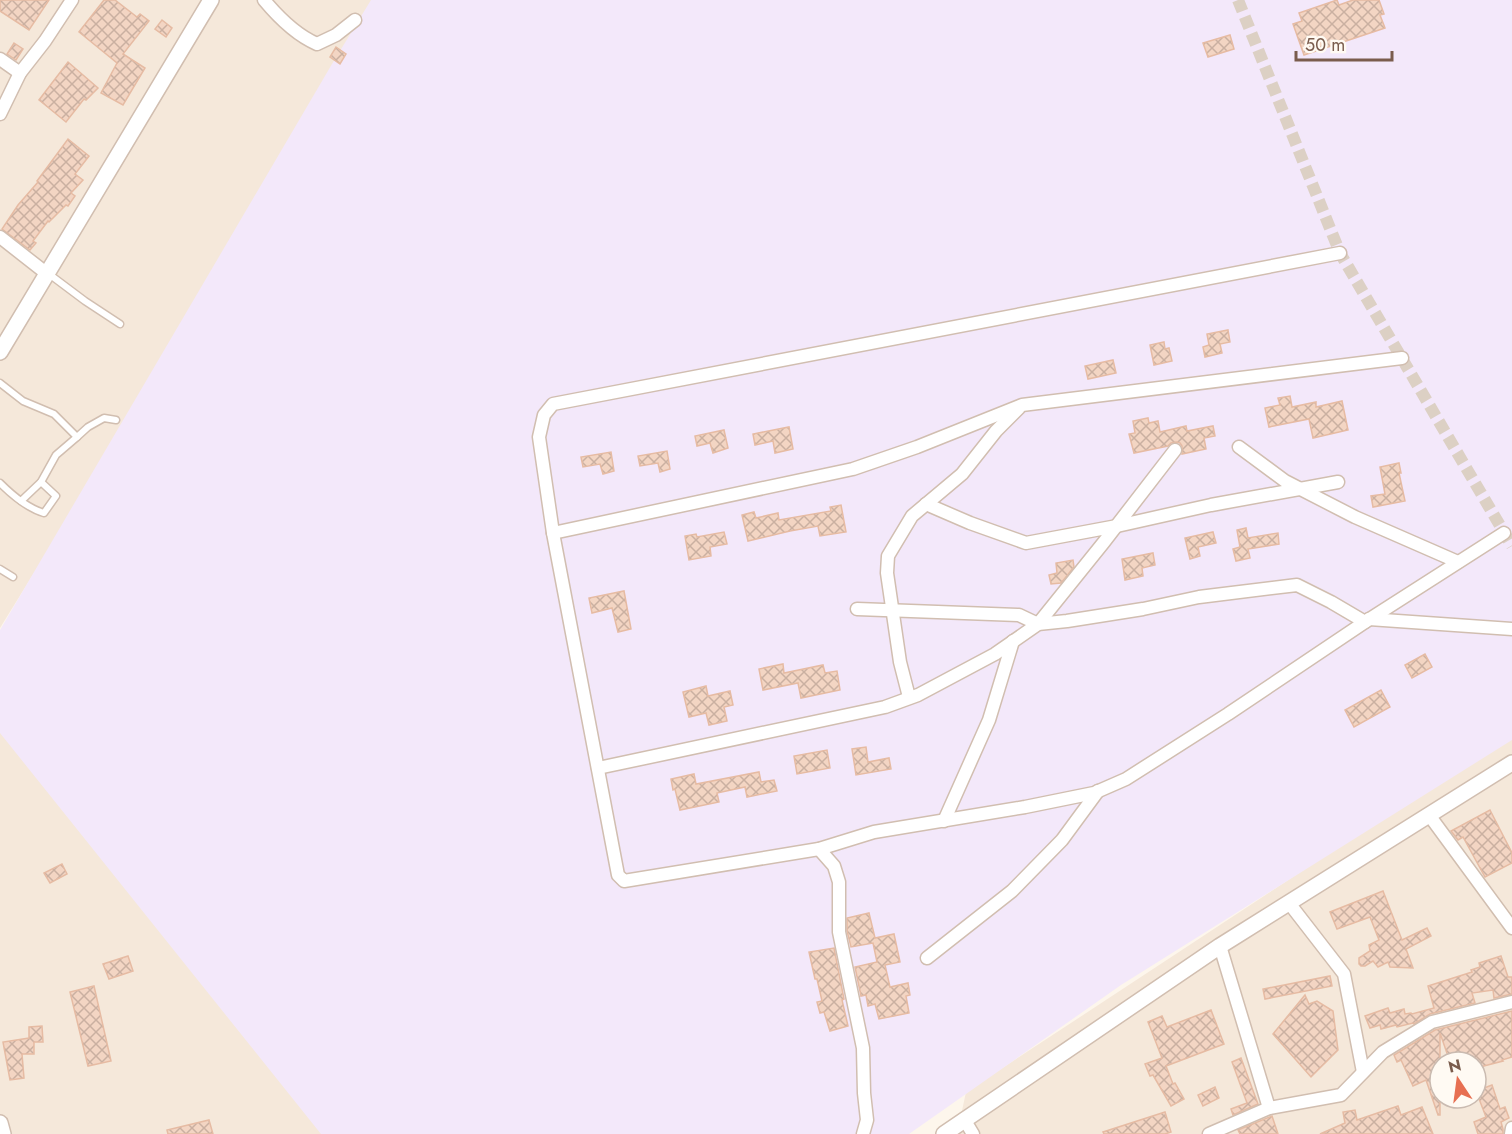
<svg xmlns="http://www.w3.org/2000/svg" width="1512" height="1134" font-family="Jost,sans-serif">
  <defs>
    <pattern id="building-cross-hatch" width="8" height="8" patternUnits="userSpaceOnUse" patternTransform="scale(1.5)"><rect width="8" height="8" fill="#f3d5c3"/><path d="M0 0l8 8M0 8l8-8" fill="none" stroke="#cab0a1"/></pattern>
  </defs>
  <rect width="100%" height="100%" fill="#fdf6ec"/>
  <!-- residential -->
  <g fill="#f5e8da" fill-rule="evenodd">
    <polygon points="0,0 380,0 172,350 0,628"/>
    <polygon points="0,732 349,1134 0,1134"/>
    <path d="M1512,733V1134H957L966,1092ZM1440,1062H1476V1098H1440Z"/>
  </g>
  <!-- education -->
  <polygon fill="#f3e8fa" points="371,0 1512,0 1512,740 1121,985 909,1134 321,1134 0,733 0,630 332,64"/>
  <!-- building -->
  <g fill="url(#building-cross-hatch)" stroke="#e6bba3" stroke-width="1.5">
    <polygon points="0,0 49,0 29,30 0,11"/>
    <polygon points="104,0 115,0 137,17 140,14 149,21 123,54 145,68 123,105 101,93 117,63 79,32"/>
    <polygon points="1337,0 1339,5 1353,0 1379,0 1384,14 1380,15 1385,28 1304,55 1293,24 1302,21 1299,13"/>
    <polygon points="162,20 172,28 166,37 155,29"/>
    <polygon points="1230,35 1234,49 1208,57 1203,43"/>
    <polygon points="14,43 23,49 16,60 7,54"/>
    <polygon points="336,47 346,54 340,64 330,57"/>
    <polygon points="68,62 98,88 86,100 84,99 66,122 39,100"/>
    <polygon points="68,139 89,156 75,174 83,180 71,193 75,196 68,206 66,205 49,222 48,221 33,241 36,243 30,250 2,229 18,205 38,182 37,181"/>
    <polygon points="1228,330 1230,342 1220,344 1222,353 1205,357 1203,347 1209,345 1207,334"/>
    <polygon points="1164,342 1165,349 1169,348 1172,361 1154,365 1150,345"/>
    <polygon points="1113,360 1116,373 1088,379 1085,366"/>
    <polygon points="1290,396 1292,407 1316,402 1316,407 1342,401 1348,430 1313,438 1309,419 1269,427 1265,408 1280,405 1278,398"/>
    <polygon points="1148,418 1149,423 1158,421 1160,432 1186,426 1187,431 1213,426 1215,436 1204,438 1206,449 1182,454 1182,446 1180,443 1176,442 1171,443 1168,446 1134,453 1129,434 1135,433 1133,421"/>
    <polygon points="789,427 793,449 775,453 773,441 755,445 753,434"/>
    <polygon points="724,430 728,448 713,453 710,443 697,446 695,436"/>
    <polygon points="667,451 670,469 660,472 658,463 640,466 638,456"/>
    <polygon points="611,452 614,471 603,474 600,464 583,467 581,457"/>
    <polygon points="1399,463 1401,473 1399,473 1405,501 1373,507 1371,496 1385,494 1380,467"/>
    <polygon points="841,505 846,532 820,536 818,526 790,531 748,541 742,515 754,512 756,518 778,513 779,520 831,511 830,507"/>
    <polygon points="1246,528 1248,538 1278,533 1279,544 1248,549 1250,558 1236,561 1233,549 1240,547 1237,530"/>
    <polygon points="724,532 727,544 710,547 711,556 689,560 685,536 696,534 697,537"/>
    <polygon points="1213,532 1216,543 1198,547 1200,556 1190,559 1185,538"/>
    <polygon points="1153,553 1155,565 1142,568 1143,576 1125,580 1122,559"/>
    <polygon points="1073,560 1074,567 1061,583 1051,584 1049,575 1057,573 1056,563"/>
    <polygon points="624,591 631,629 618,632 612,608 592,613 589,598"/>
    <polygon points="1425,654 1432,667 1412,678 1405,665"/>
    <polygon points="783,664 784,673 823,665 825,673 837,671 840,690 801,698 798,683 763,690 759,669"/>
    <polygon points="706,686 708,696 730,691 733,705 724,707 727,721 709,725 706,713 689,717 683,692"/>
    <polygon points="1381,690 1390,707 1354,727 1345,710"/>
    <polygon points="866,747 868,762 889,758 891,769 856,775 852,749"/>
    <polygon points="827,750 830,768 797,774 794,756"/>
    <polygon points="759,772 761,782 774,780 777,791 747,797 745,787 717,793 719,802 680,810 675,789 673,790 671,779 694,774 696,784"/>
    <polygon points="1490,810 1512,853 1512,863 1485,877 1463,837 1458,840 1451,831"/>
    <polygon points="62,864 67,874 50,883 44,873"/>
    <polygon points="1383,891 1402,940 1427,928 1431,936 1406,949 1413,968 1390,967 1388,962 1378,967 1373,961 1365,966 1361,966 1359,964 1359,958 1370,951 1369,945 1379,940 1370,917 1337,929 1330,912"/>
    <polygon points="869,913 875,938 894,934 900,962 885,965 890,987 908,983 910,995 906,996 909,1013 879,1019 875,1004 868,1006 866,995 861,996 855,967 877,962 873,943 851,947 847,931 847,918"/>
    <polygon points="834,948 844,999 842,1000 848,1026 830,1031 824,1012 820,1013 817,1002 822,1001 817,979 815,979 809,952"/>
    <polygon points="128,956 133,971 109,979 103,964"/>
    <polygon points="1501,956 1508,977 1512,977 1512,994 1494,998 1493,990 1472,993 1475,1003 1430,1014 1414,1024 1413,1023 1397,1027 1396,1025 1381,1029 1380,1025 1370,1028 1365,1016 1388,1008 1390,1013 1404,1009 1405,1014 1411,1013 1412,1014 1434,1008 1428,986 1472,972 1471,970 1480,967 1479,963"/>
    <polygon points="1330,976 1332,986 1265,999 1263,989"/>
    <polygon points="94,986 111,1061 88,1066 70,992"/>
    <polygon points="1305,995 1309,1004 1317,1001 1333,1011 1338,1050 1311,1077 1273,1034"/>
    <polygon points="1211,1010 1224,1044 1166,1066 1173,1084 1175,1083 1184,1099 1171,1106 1153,1075 1150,1076 1145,1064 1162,1058 1148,1022 1162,1016 1167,1027"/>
    <polygon points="1512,1011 1512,1057 1502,1060 1503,1061 1476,1068 1476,1062 1450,1062 1440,1033 1440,1115 1438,1115 1426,1080 1413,1086 1401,1060 1397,1062 1394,1055 1435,1030"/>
    <polygon points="42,1026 43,1042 34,1042 34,1054 22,1054 24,1078 10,1080 3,1042 29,1038 29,1027"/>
    <polygon points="1241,1058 1258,1104 1233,1115 1231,1109 1247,1103 1232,1062"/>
    <polygon points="1492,1085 1500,1109 1505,1107 1509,1118 1501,1122 1503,1129 1503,1134 1478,1134 1474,1122 1486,1117 1476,1091"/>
    <polygon points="1215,1087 1219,1098 1203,1106 1198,1095"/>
    <polygon points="1398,1106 1401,1115 1422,1107 1433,1134 1320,1134 1345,1123 1343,1112 1355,1110 1357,1120"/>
    <polygon points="1165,1112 1171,1132 1165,1134 1104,1134 1103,1132"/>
    <polygon points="1272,1116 1278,1134 1240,1134 1238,1130"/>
    <polygon points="209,1120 213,1134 168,1134 167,1130"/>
  </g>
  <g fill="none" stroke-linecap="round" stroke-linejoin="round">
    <!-- minor-tunnel -->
    <polyline stroke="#dcd0c4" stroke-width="12" stroke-dasharray="12 6" stroke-linecap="butt" points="1238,0 1340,253 1512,546"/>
    <!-- service casing -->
    <g stroke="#d1beb0" stroke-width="9">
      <g id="service">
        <polyline points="49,274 85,301 120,324"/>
        <polyline points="0,383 23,401 54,414 77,437 88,427 104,418 116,420"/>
        <path d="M0,483C12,495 27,508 44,513L56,496L41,482"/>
        <polyline points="21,501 41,482 56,455 77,437"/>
        <polyline points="0,569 13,577"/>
      </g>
    </g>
    <!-- minor casing -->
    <g stroke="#d1beb0" stroke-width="15">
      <g id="minor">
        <path d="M264,0C279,18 296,35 317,44L336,35L355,20"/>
        <polyline points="0,59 20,73"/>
        <polyline points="0,114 20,73 45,41 72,0"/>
        <polyline points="0,237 46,273 47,272"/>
        <polyline points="1340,253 553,404 544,415 539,437 553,533 618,875 624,881 819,849 874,832 1025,807 1094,793 1126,779 1228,714 1365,622 1504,533"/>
        <polyline points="1239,447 1285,481 1355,517 1458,562"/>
        <polyline points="926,504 970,523 1026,543 1117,526 1211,505 1338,482"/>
        <polyline points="553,533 853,469 917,447 1022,405 1402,358"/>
        <polyline points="857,609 1019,615 1038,624 1104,542 1175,450"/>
        <polyline points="1369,619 1512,629"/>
        <polyline points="909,697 900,662 887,573 888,556 912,516 962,474 996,431 1019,408"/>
        <polyline points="598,768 885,707 918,695 995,654 1038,624 1067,621 1143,609 1199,597 1297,585 1331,602 1365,622"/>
        <polyline points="1429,815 1512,928"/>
        <polyline points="944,821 989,720 1013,641"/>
        <polyline points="819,849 834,866 839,882 839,932 863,1048 864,1093 867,1120 863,1134"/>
        <polyline points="1289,903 1344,974 1363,1072"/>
        <polyline points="1220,946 1269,1108"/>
        <polyline points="927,958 1012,891 1062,840 1098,791"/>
        <polyline points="964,1119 973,1134"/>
        <polyline points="1209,1134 1269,1108 1341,1095 1383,1052 1432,1022 1512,1002"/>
        <polyline points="1511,1134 1512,1128"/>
      </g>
    </g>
    <!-- tertiary casing -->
    <g stroke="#d1beb0" stroke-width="18">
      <g id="tertiary">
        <polyline points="0,352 211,0"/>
        <polyline points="0,1123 3,1134"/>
        <polyline points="944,1134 1220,946 1512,763"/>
      </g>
    </g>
    <!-- service -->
    <use href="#service" stroke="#fff" stroke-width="6"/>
    <!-- minor -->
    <use href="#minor" stroke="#fff" stroke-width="12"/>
    <!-- tertiary -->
    <use href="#tertiary" stroke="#fff" stroke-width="15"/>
  </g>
  <!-- north arrow -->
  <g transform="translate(1458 1080) rotate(347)"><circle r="28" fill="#fffaf3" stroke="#cabbb1" stroke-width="1.5"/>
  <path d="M0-4.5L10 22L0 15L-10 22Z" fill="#e76f51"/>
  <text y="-9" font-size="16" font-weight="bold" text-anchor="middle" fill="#7a5c4d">N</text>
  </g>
  <!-- scale -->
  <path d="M1296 51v9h96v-9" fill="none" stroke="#7a5c4d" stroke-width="3"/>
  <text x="1305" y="51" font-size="18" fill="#7a5c4d" stroke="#fffaf3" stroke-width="4.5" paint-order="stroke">50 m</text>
</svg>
